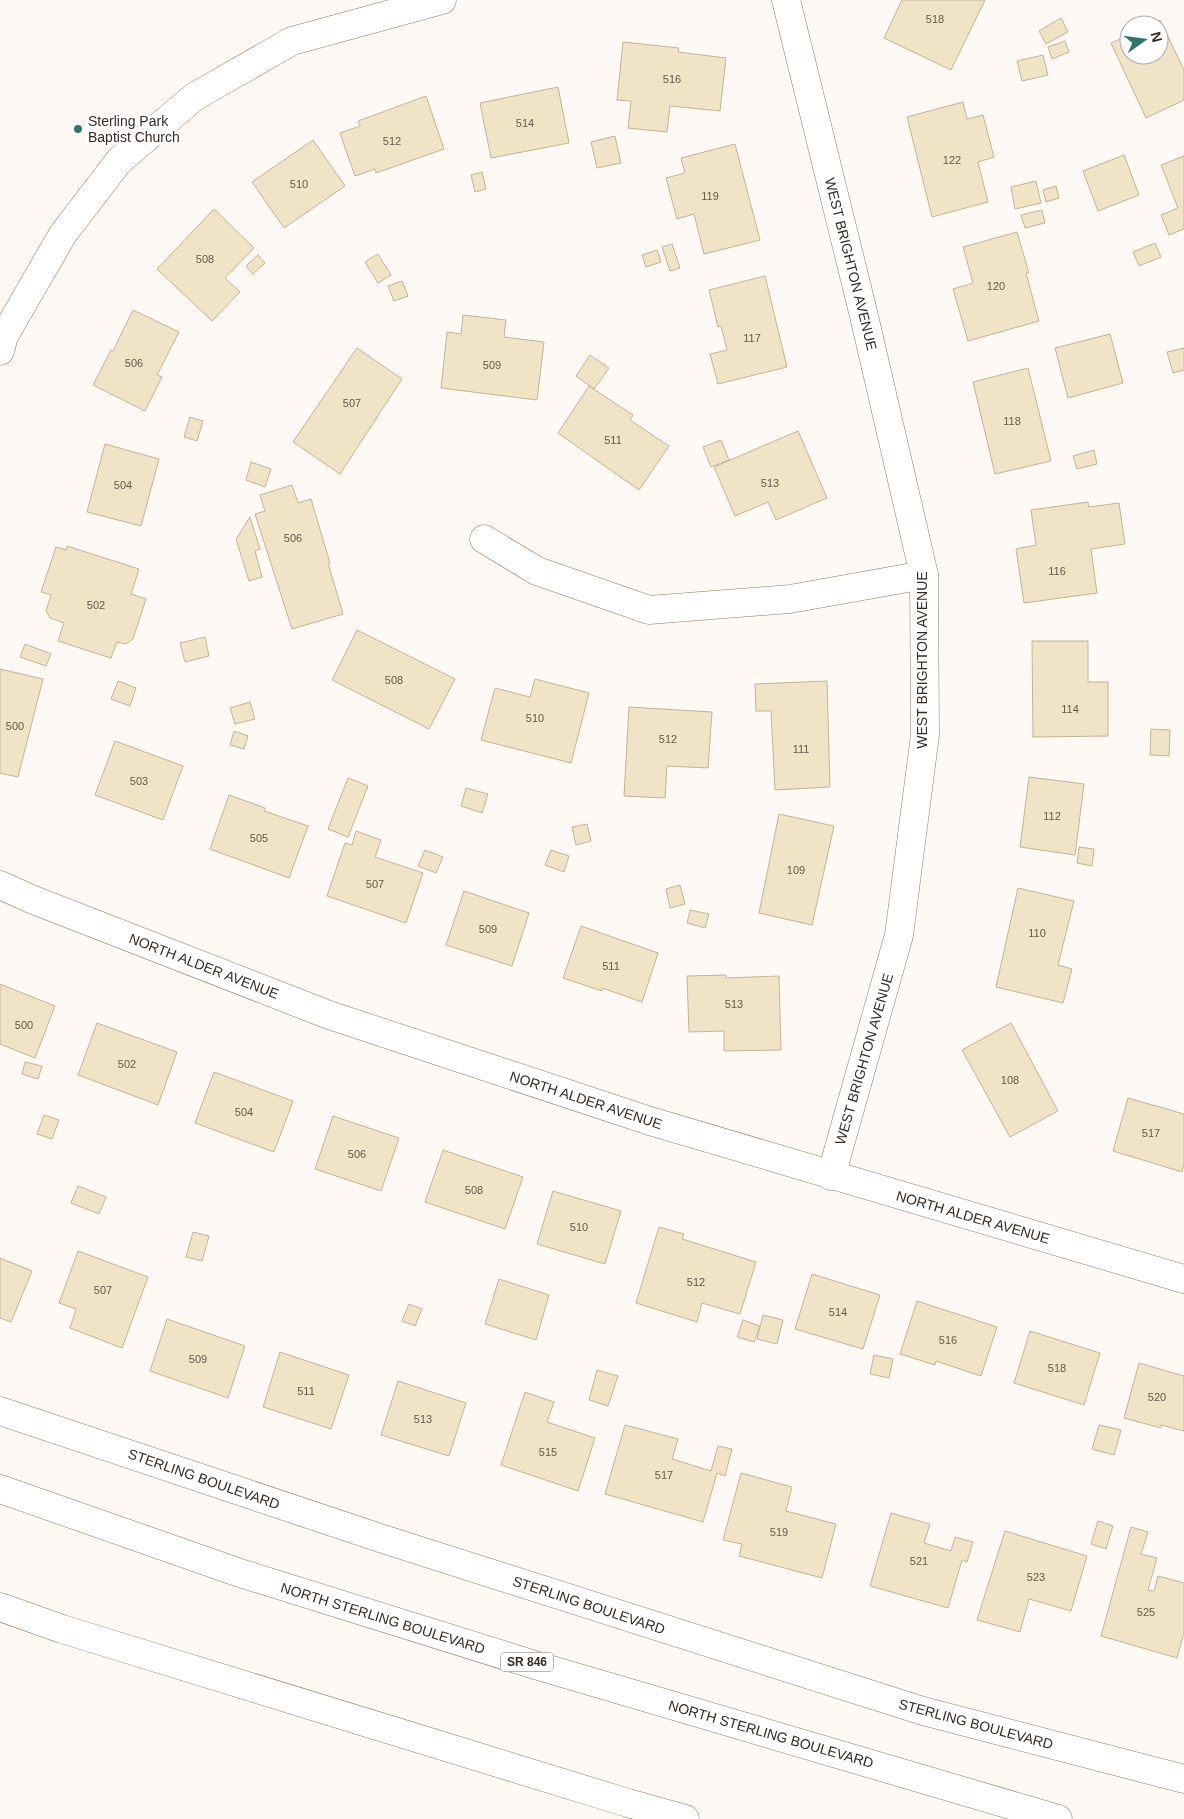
<svg xmlns="http://www.w3.org/2000/svg" width="1184" height="1819" font-family="Helvetica,sans-serif">
  <rect width="100%" height="100%" fill="#fef9f4"/>
  <!-- building -->
  <g fill="#f1e3c6" stroke="#c1b498">
    <polygon points="902,0 985,0 951,70 884,38"/>
    <polygon points="1061,18 1068,32 1046,44 1039,31"/>
    <polygon points="1160,20 1184,70 1184,100 1146,118 1111,43 1129,35 1129,55 1159,55 1159,25 1150,25"/>
    <polygon points="1065,41 1069,52 1052,59 1048,47"/>
    <polygon points="623,42 679,48 678,52 726,58 720,111 670,106 667,132 628,128 631,101 617,100"/>
    <polygon points="1043,55 1048,75 1022,81 1017,61"/>
    <polygon points="558,87 569,143 491,158 480,103"/>
    <polygon points="426,96 444,149 376,173 375,169 355,176 340,133 360,126 358,121"/>
    <polygon points="963,102 967,119 983,115 994,157 978,162 988,202 932,217 907,117"/>
    <polygon points="615,136 621,163 597,168 591,142"/>
    <polygon points="313,140 345,186 284,228 252,182"/>
    <polygon points="735,144 760,240 704,254 694,214 677,219 666,178 685,173 681,158"/>
    <polygon points="1124,155 1139,195 1098,211 1083,171"/>
    <polygon points="1184,156 1184,229 1169,235 1161,215 1178,208 1161,165"/>
    <polygon points="482,172 486,189 475,192 471,175"/>
    <polygon points="1036,181 1041,203 1015,209 1011,187"/>
    <polygon points="1056,186 1059,198 1046,202 1043,190"/>
    <polygon points="214,209 254,248 225,278 240,292 212,321 157,269"/>
    <polygon points="1042,210 1045,223 1025,228 1021,215"/>
    <polygon points="1017,232 1029,273 1026,273 1039,321 968,341 953,289 973,283 963,247"/>
    <polygon points="1155,243 1161,257 1139,266 1133,252"/>
    <polygon points="672,244 680,268 670,271 662,247"/>
    <polygon points="657,250 661,262 646,267 642,255"/>
    <polygon points="378,254 391,275 378,283 365,262"/>
    <polygon points="258,255 265,263 253,274 246,266"/>
    <polygon points="765,276 787,367 718,384 710,354 727,350 721,326 718,327 709,290"/>
    <polygon points="402,281 408,296 394,301 388,286"/>
    <polygon points="133,310 179,332 157,375 162,377 145,411 93,385 111,350 113,351"/>
    <polygon points="463,315 506,320 504,337 544,342 537,400 441,388 447,332 461,334"/>
    <polygon points="1110,334 1123,383 1068,398 1055,348"/>
    <polygon points="357,348 402,379 340,474 293,442"/>
    <polygon points="1184,348 1184,370 1173,373 1167,352"/>
    <polygon points="590,355 609,368 594,389 576,376"/>
    <polygon points="1028,368 1051,461 995,474 973,382"/>
    <polygon points="589,386 633,415 630,420 669,446 639,490 558,433"/>
    <polygon points="190,417 203,421 197,441 184,437"/>
    <polygon points="798,431 827,498 776,520 768,502 735,516 714,467"/>
    <polygon points="721,440 729,460 711,467 703,447"/>
    <polygon points="105,444 159,459 141,526 87,512"/>
    <polygon points="1094,450 1097,464 1077,469 1073,456"/>
    <polygon points="251,462 271,469 265,487 246,480"/>
    <polygon points="292,485 298,503 311,499 330,563 328,563 343,614 292,629 255,514 265,511 260,495"/>
    <polygon points="1088,502 1089,507 1119,503 1125,544 1091,549 1097,593 1024,603 1016,549 1036,545 1031,510"/>
    <polygon points="250,517 260,549 255,551 262,577 249,581 236,539"/>
    <polygon points="67,546 139,569 131,594 146,599 133,639 126,644 117,642 111,658 58,641 64,623 50,618 46,611 51,595 41,592 56,547 66,550"/>
    <polygon points="357,630 455,679 429,729 332,680"/>
    <polygon points="205,637 209,656 185,662 180,643"/>
    <polygon points="1032,641 1088,641 1088,682 1108,682 1108,736 1033,737"/>
    <polygon points="25,644 51,654 46,666 20,657"/>
    <polygon points="0,669 43,679 18,777 0,773"/>
    <polygon points="535,679 589,693 571,763 481,740 495,688 530,697"/>
    <polygon points="118,681 136,688 130,706 111,699"/>
    <polygon points="827,681 830,787 775,790 771,711 756,711 755,684"/>
    <polygon points="250,702 255,719 235,724 230,708"/>
    <polygon points="629,707 712,712 708,768 667,766 665,798 624,796"/>
    <polygon points="1151,729 1170,730 1169,756 1150,755"/>
    <polygon points="234,731 248,736 244,749 230,745"/>
    <polygon points="115,741 183,766 163,820 95,795"/>
    <polygon points="1029,777 1084,784 1075,855 1020,847"/>
    <polygon points="348,778 368,786 348,837 328,829"/>
    <polygon points="466,788 488,794 482,813 461,806"/>
    <polygon points="229,795 265,808 264,811 308,826 289,878 210,849"/>
    <polygon points="779,814 834,826 812,925 759,913"/>
    <polygon points="587,824 591,841 576,845 572,827"/>
    <polygon points="356,831 381,840 375,857 423,873 406,923 327,896 345,843 352,845"/>
    <polygon points="1079,847 1094,849 1092,866 1077,863"/>
    <polygon points="425,850 443,857 436,873 418,866"/>
    <polygon points="551,850 569,856 564,872 545,865"/>
    <polygon points="680,885 685,904 670,908 666,889"/>
    <polygon points="1018,888 1074,901 1058,965 1072,969 1063,1003 996,987"/>
    <polygon points="464,891 529,913 512,966 446,945"/>
    <polygon points="690,910 709,914 705,928 687,923"/>
    <polygon points="581,926 658,953 642,1002 602,988 602,991 563,978"/>
    <polygon points="726,975 726,978 779,976 781,1050 724,1051 724,1031 689,1032 687,976"/>
    <polygon points="0,984 55,1006 35,1058 0,1044"/>
    <polygon points="97,1023 177,1052 158,1105 78,1075"/>
    <polygon points="1011,1023 1058,1111 1010,1137 962,1050"/>
    <polygon points="25,1062 42,1066 38,1079 22,1074"/>
    <polygon points="214,1072 293,1101 274,1152 195,1123"/>
    <polygon points="1128,1098 1184,1114 1184,1164 1182,1172 1113,1151"/>
    <polygon points="44,1115 59,1120 52,1139 37,1134"/>
    <polygon points="333,1116 399,1138 381,1191 315,1169"/>
    <polygon points="443,1150 523,1177 505,1229 425,1202"/>
    <polygon points="78,1186 106,1197 99,1214 71,1203"/>
    <polygon points="553,1191 621,1211 605,1264 537,1244"/>
    <polygon points="659,1227 684,1234 682,1239 756,1262 740,1314 702,1303 697,1322 636,1303"/>
    <polygon points="193,1232 209,1236 202,1261 186,1257"/>
    <polygon points="78,1251 148,1277 122,1348 70,1328 76,1309 59,1303"/>
    <polygon points="0,1258 32,1271 11,1322 0,1318"/>
    <polygon points="812,1274 880,1295 863,1349 795,1329"/>
    <polygon points="499,1279 549,1295 536,1340 485,1324"/>
    <polygon points="917,1301 997,1327 981,1376 936,1361 935,1365 900,1354"/>
    <polygon points="409,1304 422,1309 415,1326 402,1321"/>
    <polygon points="763,1315 783,1320 777,1344 757,1339"/>
    <polygon points="167,1319 245,1346 228,1398 150,1371"/>
    <polygon points="743,1320 760,1326 754,1342 737,1337"/>
    <polygon points="1030,1331 1100,1353 1084,1405 1014,1383"/>
    <polygon points="280,1352 349,1375 331,1429 263,1407"/>
    <polygon points="874,1355 893,1359 889,1378 870,1374"/>
    <polygon points="1139,1363 1184,1376 1184,1431 1161,1425 1161,1428 1124,1418"/>
    <polygon points="597,1370 618,1376 608,1406 589,1400"/>
    <polygon points="398,1381 466,1403 449,1456 381,1435"/>
    <polygon points="525,1392 554,1402 547,1422 595,1438 578,1491 501,1465"/>
    <polygon points="625,1425 678,1439 672,1459 711,1471 718,1446 732,1449 725,1476 717,1473 703,1522 605,1494"/>
    <polygon points="1099,1425 1121,1430 1114,1455 1092,1449"/>
    <polygon points="741,1473 792,1487 786,1511 836,1524 822,1578 739,1556 742,1544 723,1540"/>
    <polygon points="891,1513 930,1524 924,1543 951,1551 955,1537 973,1542 967,1562 962,1560 948,1608 870,1586"/>
    <polygon points="1098,1521 1113,1526 1106,1549 1091,1544"/>
    <polygon points="1131,1527 1148,1532 1141,1554 1157,1558 1148,1590 1154,1591 1158,1576 1184,1583 1184,1633 1177,1658 1101,1636"/>
    <polygon points="1005,1531 1087,1556 1071,1611 1029,1599 1020,1632 977,1620"/>
  </g>
  <g fill="none" stroke-linecap="round" stroke-linejoin="round">
    <!-- street casing -->
    <g stroke="#917a67" stroke-width="29">
      <g id="street">
        <polyline points="786,0 864,316 924,575 925,735 899,935 831,1176"/>
        <polyline points="0,351 4,336 63,234 119,161 194,97 292,41 442,0"/>
        <polyline points="484,539 537,571 649,610 790,599 924,575"/>
        <polyline points="0,885 31,899 329,1015 650,1121 1184,1279"/>
        <polyline points="0,1411 383,1539 923,1711 1184,1779"/>
      </g>
    </g>
    <!-- primary casing -->
    <g stroke="#917a67" stroke-width="29">
      <g id="primary">
        <polyline points="0,1489 240,1573 535,1665 1058,1819"/>
        <polyline points="0,1607 62,1629 628,1803 685,1819"/>
      </g>
    </g>
    <!-- street -->
    <use href="#street" stroke="#fff" stroke-width="28"/>
    <!-- primary -->
    <use href="#primary" stroke="#fff" stroke-width="28"/>
  </g>
  <!-- markers -->
  <circle fill="#2e7671" stroke="#fff" stroke-width="2" cx="78" cy="129" r="5"/>
  <g text-anchor="middle" dominant-baseline="central" stroke-width="5" stroke-linejoin="round" paint-order="stroke">
    <!-- number labels -->
    <g font-size="11" fill="#64594c">
      <text x="935" y="19">518</text>
      <text x="672" y="79">516</text>
      <text x="525" y="123">514</text>
      <text x="392" y="141">512</text>
      <text x="952" y="160">122</text>
      <text x="299" y="184">510</text>
      <text x="710" y="196">119</text>
      <text x="205" y="259">508</text>
      <text x="996" y="286">120</text>
      <text x="752" y="338">117</text>
      <text x="134" y="363">506</text>
      <text x="492" y="365">509</text>
      <text x="352" y="403">507</text>
      <text x="1012" y="421">118</text>
      <text x="613" y="440">511</text>
      <text x="770" y="483">513</text>
      <text x="123" y="485">504</text>
      <text x="293" y="538">506</text>
      <text x="1057" y="571">116</text>
      <text x="96" y="605">502</text>
      <text x="394" y="680">508</text>
      <text x="1070" y="709">114</text>
      <text x="535" y="718">510</text>
      <text x="15" y="726">500</text>
      <text x="668" y="739">512</text>
      <text x="801" y="749">111</text>
      <text x="139" y="781">503</text>
      <text x="1052" y="816">112</text>
      <text x="259" y="838">505</text>
      <text x="796" y="870">109</text>
      <text x="375" y="884">507</text>
      <text x="488" y="929">509</text>
      <text x="1037" y="933">110</text>
      <text x="611" y="966">511</text>
      <text x="734" y="1004">513</text>
      <text x="24" y="1025">500</text>
      <text x="127" y="1064">502</text>
      <text x="1010" y="1080">108</text>
      <text x="244" y="1112">504</text>
      <text x="1151" y="1133">517</text>
      <text x="357" y="1154">506</text>
      <text x="474" y="1190">508</text>
      <text x="579" y="1227">510</text>
      <text x="696" y="1282">512</text>
      <text x="103" y="1290">507</text>
      <text x="838" y="1312">514</text>
      <text x="948" y="1340">516</text>
      <text x="198" y="1359">509</text>
      <text x="1057" y="1368">518</text>
      <text x="306" y="1391">511</text>
      <text x="1157" y="1397">520</text>
      <text x="423" y="1419">513</text>
      <text x="548" y="1452">515</text>
      <text x="664" y="1475">517</text>
      <text x="779" y="1532">519</text>
      <text x="919" y="1561">521</text>
      <text x="1036" y="1577">523</text>
      <text x="1146" y="1612">525</text>
    </g>
    <!-- shield labels -->
    <rect fill="#fff" stroke="#726b65" stroke-width="1" x="501" y="1652.5" width="52" height="19" rx="4"/>
    <g font-size="12" font-weight="bold" fill="#352b23">
      <text x="527" y="1662">SR 846</text>
    </g>
    <!-- poi labels -->
    <g font-size="14" fill="#352b23" stroke="#fff" text-anchor="start">
      <text x="88" y="121">Sterling Park<tspan x="88" dy="16">Baptist Church</tspan></text>
    </g>
    <!-- street labels -->
    <g font-size="14" fill="#352b23" stroke="#fff">
      <text transform="translate(851 264) rotate(76)">WEST BRIGHTON AVENUE</text>
      <text transform="translate(922 660) rotate(-90)">WEST BRIGHTON AVENUE</text>
      <text transform="translate(204 966) rotate(21)">NORTH ALDER AVENUE</text>
      <text transform="translate(864 1059) rotate(-74)">WEST BRIGHTON AVENUE</text>
      <text transform="translate(586 1100) rotate(18)">NORTH ALDER AVENUE</text>
      <text transform="translate(973 1217) rotate(16)">NORTH ALDER AVENUE</text>
      <text transform="translate(204 1479) rotate(19)">STERLING BOULEVARD</text>
      <text transform="translate(589 1605) rotate(18)">STERLING BOULEVARD</text>
      <text transform="translate(383 1618) rotate(17)">NORTH STERLING BOULEVARD</text>
      <text transform="translate(976 1724) rotate(15)">STERLING BOULEVARD</text>
      <text transform="translate(771 1734) rotate(16)">NORTH STERLING BOULEVARD</text>
    </g>
  </g>
  <!-- north arrow -->
  <g transform="translate(1144 40) rotate(76)"><circle r="24" fill="#ffffff" stroke="#aeaaa7"/>
  <path d="M0-4L9 19L0 12L-9 19Z" fill="#2e7671"/>
  <text y="-8" font-size="14" font-weight="bold" text-anchor="middle" fill="#352b23">N</text>
  </g>
</svg>
